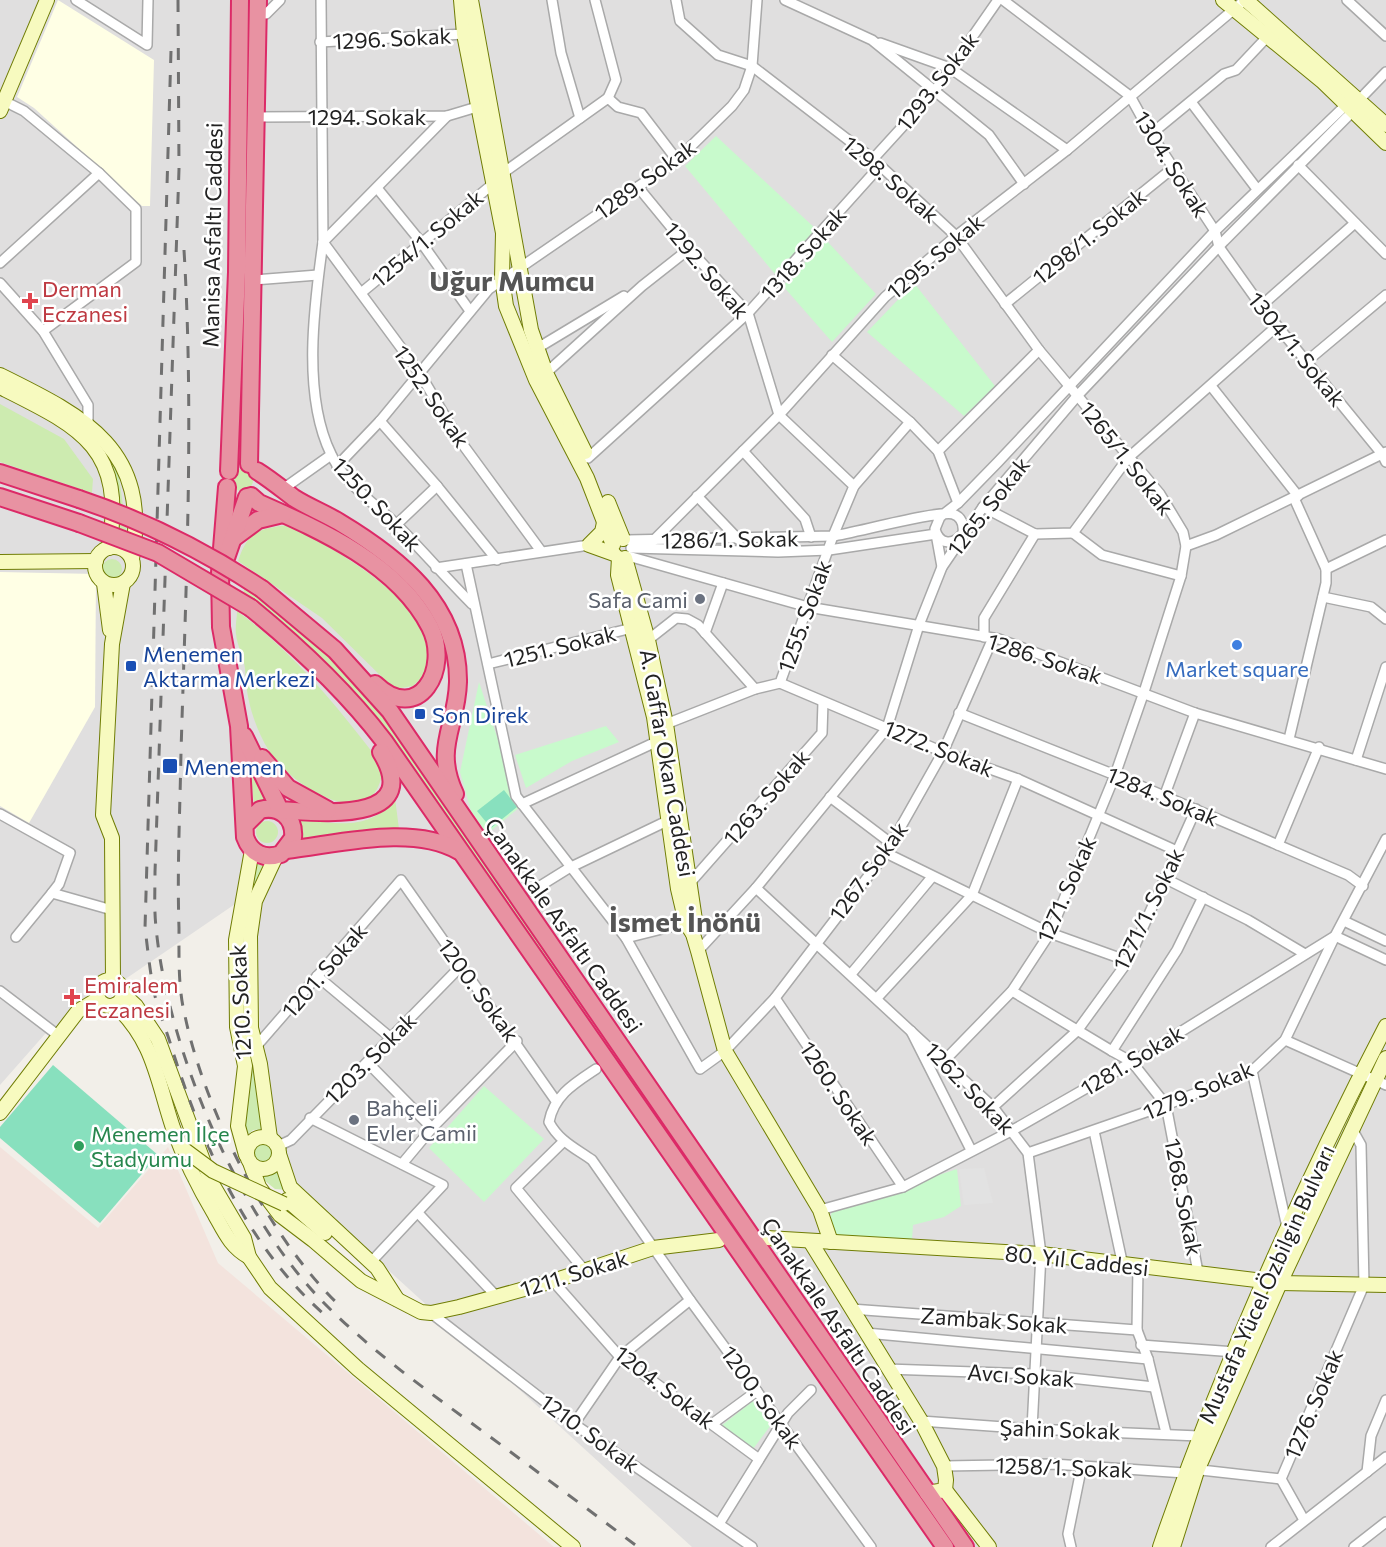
<svg xmlns="http://www.w3.org/2000/svg" width="1386" height="1547" font-family="Commissioner,sans-serif">
  <rect width="100%" height="100%" fill="#f2efe9"/>
  <!-- residential -->
  <polygon fill="#e0dfdf" points="0,0 1386,0 1386,1547 692,1547 262,1155 257,889 45,1034 0,1085"/>
  <!-- education -->
  <g fill="#ffffe5">
    <polygon points="58,0 154,60 150,206 142,206 34,108 17,97"/>
    <polygon points="0,572 96,574 95,707 29,823 0,806"/>
  </g>
  <!-- military -->
  <polygon fill="#f3e3dd" points="0,1147 98,1228 168,1147 218,1263 554,1547 0,1547"/>
  <!-- grass -->
  <g fill="#cdebb0">
    <polygon points="0,404 64,439 93,479 92,493 0,462"/>
    <path d="M86,426L114,466L119,477L128,542H114C123,483 114,476 86,426Z"/>
    <circle cx="242" cy="480" r="11"/>
    <path d="M288,525C328,545 454,613 425,672C423,677 417,682 413,686L394,689L322,618L238,561C248,531 258,529 288,525Z"/>
    <circle cx="112" cy="569" r="10"/>
    <polygon points="245,585 333,659 372,700 664,1126 662,1127 426,792 243,594"/>
    <path d="M237,611C295,653 340,710 383,766C378,840 291,787 269,751C254,726 246,699 245,669C244,657 237,646 236,634C235,626 237,618 237,611Z"/>
    <polygon points="248,753 273,803 254,804"/>
    <path d="M395,798L399,829L301,842V819C337,824 372,831 395,798Z"/>
    <circle cx="267" cy="832" r="11"/>
    <path d="M256,860L264,862C260,875 253,888 249,902C240,942 243,985 246,1027H242L240,933Z"/>
    <polygon points="254,1056 256,1088 266,1129 253,1130 246,1136 244,1105 249,1057"/>
    <circle cx="263" cy="1153" r="12"/>
    <polygon points="279,1169 288,1190 275,1189 259,1176 270,1176"/>
  </g>
  <!-- park -->
  <g fill="#c8facc">
    <polygon points="716,136 818,231 775,274 685,166"/>
    <polygon points="826,240 876,294 832,342 783,286"/>
    <polygon points="914,283 995,386 964,416 867,332"/>
    <polygon points="479,682 520,807 487,834 471,811 460,772"/>
    <polygon points="606,726 619,742 572,761 526,788 515,755"/>
    <polygon points="484,1086 544,1139 484,1202 429,1148"/>
    <polygon points="957,1169 961,1206 944,1217 913,1225 912,1239 832,1238 831,1214 835,1209"/>
    <polygon points="753,1401 771,1425 753,1449 721,1426"/>
  </g>
  <!-- pitch -->
  <g fill="#88e0be">
    <polygon points="504,790 517,807 491,828 477,811"/>
    <polygon points="53,1065 158,1155 100,1223 0,1138 0,1127"/>
  </g>
  <!-- parking -->
  <polygon fill="#e2e2e2" points="984,1168 993,1203 964,1205 959,1169"/>
  <g fill="none" stroke-linecap="round" stroke-linejoin="round">
    <!-- street casing -->
    <g stroke="#a9a9a9" stroke-width="12">
      <g id="street">
        <polyline points="76,0 147,45 148,0"/>
        <path d="M321,0L323,242C314,306 302,395 331,454C344,483 374,503 396,524C422,550 446,578 472,604"/>
        <polyline points="552,0 561,53 580,118"/>
        <polyline points="595,0 616,80 608,98"/>
        <polyline points="676,0 680,21 718,55 752,66 873,159 956,236 1039,350 1160,494 1183,532 1186,546 1181,576 1144,692 1115,775 1050,933 1012,991 945,1060"/>
        <polyline points="785,0 872,40 989,135 1024,184"/>
        <polyline points="1003,0 1130,96 1151,134 1215,231 1219,247 1261,306 1382,454 1386,462"/>
        <polyline points="1347,0 1386,36"/>
        <polyline points="266,14 280,0"/>
        <polyline points="320,42 464,34"/>
        <polyline points="880,43 950,68 1067,150"/>
        <polyline points="0,99 24,111 99,173 136,209 136,262 43,331"/>
        <polyline points="1191,102 1257,189"/>
        <polyline points="256,117 447,116 477,107"/>
        <polyline points="1151,134 1224,74 1236,70 1268,36"/>
        <polyline points="873,159 934,92 998,0"/>
        <polyline points="1298,165 1386,254"/>
        <polyline points="503,173 608,98 618,107 641,113 677,160"/>
        <polyline points="638,187 689,249 748,313 779,415 854,486 833,536 780,683 755,689 666,724"/>
        <polyline points="377,188 421,242 470,311"/>
        <polyline points="323,242 419,372 458,438 541,551"/>
        <polyline points="323,242 447,116"/>
        <polyline points="0,263 99,173"/>
        <polyline points="253,280 318,275"/>
        <polyline points="0,283 43,331 88,405 88,425"/>
        <polyline points="361,293 494,183"/>
        <polyline points="1005,304 1173,168"/>
        <polyline points="1261,306 1355,223"/>
        <polyline points="536,349 624,296"/>
        <polyline points="832,355 910,422 938,451 958,503"/>
        <polyline points="1306,362 1386,295"/>
        <polyline points="546,373 642,286 689,249"/>
        <polyline points="1211,386 1298,496"/>
        <polyline points="380,421 437,486 396,525"/>
        <polyline points="743,451 805,519 811,537"/>
        <polyline points="938,451 1039,350"/>
        <polyline points="588,458 748,313 880,166"/>
        <polyline points="337,466 380,421 489,289 677,160 732,106 744,90 752,66 757,0"/>
        <polyline points="437,486 497,560"/>
        <polyline points="854,486 910,422"/>
        <polyline points="283,489 331,455"/>
        <polyline points="697,496 739,540"/>
        <polyline points="983,507 1035,534"/>
        <polyline points="1073,533 1102,555 1181,576"/>
        <polyline points="1035,534 1073,533 1128,458 1277,326"/>
        <path d="M627,540L833,536C854,533 939,510 953,514C962,517 964,525 963,533C954,546 939,545 935,529L940,517L958,503L998,462L1215,231L1349,102"/>
        <polyline points="653,541 779,415 885,297 956,236 1067,150 1245,0"/>
        <polyline points="1186,546 1216,535 1386,452"/>
        <polyline points="631,548 778,552 829,550 936,534 942,567"/>
        <polyline points="628,556 808,607 999,639 1195,713 1386,769"/>
        <polyline points="466,564 516,796 626,938 700,1069 725,1051 775,998 886,853 943,752 993,638"/>
        <polyline points="436,568 589,545"/>
        <polyline points="1326,569 1386,540"/>
        <polyline points="1323,597 1371,607 1386,619"/>
        <polyline points="705,633 723,583"/>
        <polyline points="984,637 984,618 1035,534"/>
        <polyline points="648,640 676,618 687,619 698,625 755,689"/>
        <polyline points="488,664 632,628"/>
        <polyline points="780,683 943,752 1018,779 1177,851"/>
        <polyline points="959,713 1115,775 1348,875 1363,886"/>
        <polyline points="1289,739 1326,583 1326,569 1294,498"/>
        <polyline points="1356,760 1386,667"/>
        <polyline points="830,797 892,844"/>
        <polyline points="1164,797 1195,713"/>
        <polyline points="522,804 658,741"/>
        <polyline points="0,814 70,853 59,884 52,893 112,910"/>
        <polyline points="1278,845 1319,747"/>
        <polyline points="886,853 1050,933 1128,961"/>
        <polyline points="1166,879 1248,920 1305,954"/>
        <polyline points="689,884 822,733 823,702"/>
        <polyline points="756,888 993,1107 1028,1153 1041,1254 1032,1429"/>
        <polyline points="532,891 569,868 667,821"/>
        <polyline points="1344,921 1386,941"/>
        <polyline points="1335,936 1386,960"/>
        <polyline points="16,937 52,893"/>
        <polyline points="626,938 686,923"/>
        <polyline points="698,951 756,888 887,728 919,625 942,567 983,507 1078,395 1224,241 1353,111 1360,99 1386,72"/>
        <polyline points="851,974 932,877"/>
        <polyline points="317,976 391,1038"/>
        <polyline points="0,991 59,1036"/>
        <polyline points="1012,991 1112,1051"/>
        <polyline points="775,998 903,1187"/>
        <polyline points="877,998 972,895 1018,779"/>
        <polyline points="911,1031 971,1150"/>
        <polyline points="1285,1040 1386,1085"/>
        <polyline points="253,1050 401,880 556,1101"/>
        <polyline points="368,1063 432,1128"/>
        <path d="M596,1069C575,1083 554,1095 549,1122C559,1141 575,1148 592,1160L690,1300L871,1547"/>
        <polyline points="1252,1071 1287,1227"/>
        <polyline points="993,1107 1077,1031 1128,961 1196,809"/>
        <polyline points="310,1118 443,1185 371,1262"/>
        <polyline points="1094,1131 1123,1266"/>
        <polyline points="564,1141 516,1188 585,1271"/>
        <polyline points="278,1146 291,1140 460,967"/>
        <polyline points="1028,1153 1166,1105 1252,1071 1285,1040 1335,936"/>
        <polyline points="402,1164 432,1128 517,1041"/>
        <polyline points="820,1210 903,1187 1013,1130 1132,1062 1335,936 1386,839"/>
        <polyline points="418,1213 497,1297"/>
        <polyline points="1138,1267 1137,1330 1148,1359 1166,1433"/>
        <polyline points="1198,1272 1166,1105 1132,1062 1112,1051 1177,950 1203,897"/>
        <polyline points="553,1281 620,1357 759,1459"/>
        <polyline points="851,1309 1137,1330"/>
        <polyline points="431,1313 574,1424 752,1547"/>
        <polyline points="866,1333 1148,1359"/>
        <polyline points="1141,1345 1235,1352"/>
        <polyline points="887,1369 1033,1374 1154,1387"/>
        <polyline points="921,1421 1032,1429 1199,1436"/>
        <polyline points="574,1424 620,1357 690,1300"/>
        <polyline points="712,1424 757,1391"/>
        <polyline points="944,1466 1053,1464 1185,1473"/>
        <polyline points="1192,1469 1281,1479"/>
        <polyline points="1367,1472 1371,1436 1386,1400"/>
        <polyline points="1304,1520 1281,1479 1364,1285 1361,1145 1352,1129"/>
        <polyline points="719,1524 788,1413 811,1390"/>
        <polyline points="1071,1547 1068,1534 1082,1465"/>
        <polyline points="1271,1547 1386,1457"/>
        <polyline points="1354,1547 1386,1522"/>
      </g>
    </g>
    <!-- secondary casing -->
    <g stroke="#707d05" stroke-width="16">
      <g id="secondary">
        <polyline points="461,0 464,34 503,233 502,278 506,306 536,380 587,478 613,545"/>
        <polyline points="471,0 531,330 546,373 585,452"/>
        <polyline points="1223,0 1322,81 1386,143"/>
        <polyline points="1246,0 1386,125"/>
        <polyline points="0,111 47,0"/>
        <path d="M0,375C85,417 151,449 132,559"/>
        <path d="M0,387C80,427 126,447 109,548"/>
        <polyline points="608,502 623,539"/>
        <polyline points="605,518 602,532 589,545 614,554"/>
        <circle cx="114" cy="566" r="19"/>
        <polyline points="619,558 618,575 654,717 678,889 686,923 693,934 698,951 725,1051 820,1210 831,1242"/>
        <polyline points="625,558 648,640 666,724 695,920 693,934"/>
        <polyline points="0,562 96,561"/>
        <polyline points="104,583 110,630"/>
        <circle cx="110" cy="993" r="13"/>
        <polyline points="113,980 112,838 103,815 112,644 123,583"/>
        <polyline points="123,994 136,1006 158,1039 211,1182 244,1238 249,1257 270,1288 358,1369 573,1547"/>
        <path d="M115,1005C154,1041 157,1080 173,1128C184,1158 199,1188 215,1215C225,1233 231,1247 249,1257"/>
        <polyline points="0,1113 78,1011 98,999"/>
        <circle cx="263" cy="1153" r="16"/>
        <polyline points="270,1138 260,1064 251,1028 250,936 255,901 276,856"/>
        <polyline points="279,1154 290,1187 377,1268 397,1299"/>
        <polyline points="246,1155 238,1126 245,1066 237,1027 236,940 252,850"/>
        <polyline points="251,1165 259,1187 280,1215 313,1240 361,1281 421,1312 431,1313 459,1307 553,1281 653,1248 719,1240"/>
        <polyline points="287,1200 325,1233"/>
        <polyline points="767,1238 1041,1254 1280,1283 1386,1285"/>
        <polyline points="810,1241 921,1421 944,1466 946,1480 945,1490 927,1493"/>
        <polyline points="945,1490 989,1547"/>
        <path d="M1160,1547C1220,1371 1300,1191 1386,1026"/>
        <polyline points="1173,1547 1197,1471 1280,1283 1386,1058"/>
      </g>
    </g>
    <!-- highway casing -->
    <g stroke="#dc2a67" stroke-width="20">
      <g id="highway">
        <polyline points="249,464 258,0"/>
        <polyline points="229,471 237,272 240,0"/>
        <path d="M257,471C270,479 282,489 294,498C308,507 324,513 339,522C399,558 459,605 458,682C457,727 433,747 455,794"/>
        <polyline points="0,473 79,499"/>
        <path d="M227,487L220,573L221,627L239,726L245,837C251,854 265,860 281,854L293,838C295,818 280,805 260,810L247,823"/>
        <path d="M251,496L259,503C320,530 398,564 430,627C451,668 419,726 375,684"/>
        <polyline points="0,497 79,523"/>
        <polyline points="235,537 258,520 283,514"/>
        <polyline points="226,558 247,497"/>
        <polyline points="262,589 335,650 390,711 965,1547"/>
        <path d="M251,608C300,648 345,690 384,741L945,1547"/>
        <path d="M244,736L280,810C319,812 425,825 381,752"/>
        <polyline points="262,758 288,788 328,810"/>
        <path d="M286,850C339,844 412,824 459,851"/>
      </g>
    </g>
    <!-- street -->
    <use href="#street" stroke="#fff" stroke-width="9"/>
    <!-- secondary -->
    <use href="#secondary" stroke="#f7fabf" stroke-width="14"/>
    <!-- highway -->
    <use href="#highway" stroke="#e892a2" stroke-width="16"/>
    <!-- rail -->
    <g stroke="#707070" stroke-width="3" stroke-dasharray="12 12" stroke-linecap="butt">
      <path d="M178,0L179,169L155,872C155,890 154,909 156,927C167,1048 238,1215 323,1302C373,1353 432,1394 489,1436C539,1473 589,1510 638,1547"/>
      <path d="M171,51L145,928C148,951 150,974 155,996C159,1014 167,1031 172,1049C203,1146 247,1247 326,1316"/>
      <path d="M184,250C194,417 186,584 181,752C180,811 177,869 179,928C179,957 178,988 185,1016C205,1111 269,1238 339,1305"/>
    </g>
    <!-- secondary-bridge casing -->
    <g stroke="#707d05" stroke-width="16" stroke-linecap="butt">
      <polyline id="secondary-bridge" points="182,1148 213,1171 284,1204"/>
    </g>
    <!-- highway-bridge casing -->
    <g stroke="#dc2a67" stroke-width="20" stroke-linecap="butt">
      <g id="highway-bridge">
        <path d="M79,499C145,521 203,550 262,589"/>
        <polyline points="79,523 158,553 251,608"/>
      </g>
    </g>
    <!-- secondary-bridge -->
    <use href="#secondary-bridge" stroke="#f7fabf" stroke-width="14"/>
    <!-- highway-bridge -->
    <use href="#highway-bridge" stroke="#e892a2" stroke-width="16"/>
  </g>
  <!-- markers -->
  <g fill="#e0444e" stroke="#fff" stroke-width="2">
    <path d="M27 292h6v6h6v6h-6v6h-6v-6h-6v-6h6z"/>
    <path d="M69 988h6v6h6v6h-6v6h-6v-6h-6v-6h6z"/>
  </g>
  <g fill="#6b7280" stroke="#fff" stroke-width="2">
    <circle cx="700" cy="599" r="6"/>
    <circle cx="354" cy="1120" r="6"/>
  </g>
  <circle fill="#3f7fe0" stroke="#fff" stroke-width="2" cx="1237" cy="645" r="6"/>
  <g fill="#1a4fb4" stroke="#fff" stroke-width="2">
    <rect x="125" y="660" width="12" height="12" rx="3"/>
    <rect x="414" y="708" width="12" height="12" rx="3"/>
    <rect x="162" y="758" width="16" height="16" rx="3"/>
  </g>
  <circle fill="#2e9e5b" stroke="#fff" stroke-width="2" cx="79" cy="1146" r="6"/>
  <g text-anchor="middle" dominant-baseline="central" stroke-width="5" stroke-linejoin="round" paint-order="stroke">
    <!-- street labels -->
    <g font-size="22" fill="#222" stroke="#fff">
      <text transform="translate(392 38) rotate(-3)">1296. Sokak</text>
      <text transform="translate(937 81) rotate(-52)">1293. Sokak</text>
      <text x="367" y="116">1294. Sokak</text>
      <text transform="translate(1172 164) rotate(58)">1304. Sokak</text>
      <text transform="translate(645 179) rotate(-36)">1289. Sokak</text>
      <text transform="translate(891 179) rotate(41)">1298. Sokak</text>
      <text transform="translate(212 235) rotate(-89)">Manisa Asfaltı Caddesi</text>
      <text transform="translate(1089 236) rotate(-39)">1298/1. Sokak</text>
      <text transform="translate(427 238) rotate(-40)">1254/1. Sokak</text>
      <text transform="translate(803 253) rotate(-48)">1318. Sokak</text>
      <text transform="translate(935 256) rotate(-40)">1295. Sokak</text>
      <text transform="translate(707 270) rotate(50)">1292. Sokak</text>
      <text transform="translate(1297 349) rotate(51)">1304/1. Sokak</text>
      <text transform="translate(432 396) rotate(56)">1252. Sokak</text>
      <text transform="translate(1127 458) rotate(52)">1265/1. Sokak</text>
      <text transform="translate(377 504) rotate(47)">1250. Sokak</text>
      <text transform="translate(988 506) rotate(-52)">1265. Sokak</text>
      <text transform="translate(730 539) rotate(-1)">1286/1. Sokak</text>
      <text transform="translate(804 616) rotate(-70)">1255. Sokak</text>
      <text transform="translate(560 646) rotate(-14)">1251. Sokak</text>
      <text transform="translate(1045 658) rotate(18)">1286. Sokak</text>
      <text transform="translate(939 748) rotate(22)">1272. Sokak</text>
      <text transform="translate(668 763) rotate(80)">A. Gaffar Okan Caddesi</text>
      <text transform="translate(1163 796) rotate(23)">1284. Sokak</text>
      <text transform="translate(766 797) rotate(-49)">1263. Sokak</text>
      <text transform="translate(868 871) rotate(-54)">1267. Sokak</text>
      <text transform="translate(1066 889) rotate(-66)">1271. Sokak</text>
      <text transform="translate(1148 909) rotate(-64)">1271/1. Sokak</text>
      <text transform="translate(564 925) rotate(55)">Çanakkale Asfaltı Caddesi</text>
      <text transform="translate(324 970) rotate(-49)">1201. Sokak</text>
      <text transform="translate(479 990) rotate(54)">1200. Sokak</text>
      <text transform="translate(240 1002) rotate(-93)">1210. Sokak</text>
      <text transform="translate(370 1058) rotate(-45)">1203. Sokak</text>
      <text transform="translate(1132 1060) rotate(-31)">1281. Sokak</text>
      <text transform="translate(970 1088) rotate(46)">1262. Sokak</text>
      <text transform="translate(1198 1090) rotate(-23)">1279. Sokak</text>
      <text transform="translate(839 1093) rotate(56)">1260. Sokak</text>
      <text transform="translate(1184 1197) rotate(79)">1268. Sokak</text>
      <text transform="translate(1077 1260) rotate(6)">80. Yıl Caddesi</text>
      <text transform="translate(574 1273) rotate(-17)">1211. Sokak</text>
      <text transform="translate(1266 1284) rotate(-66)">Mustafa Yücel Özbilgin Bulvarı</text>
      <text transform="translate(994 1320) rotate(4)">Zambak Sokak</text>
      <text transform="translate(839 1326) rotate(56)">Çanakkale Asfaltı Caddesi</text>
      <text transform="translate(1021 1375) rotate(4)">Avcı Sokak</text>
      <text transform="translate(665 1387) rotate(38)">1204. Sokak</text>
      <text transform="translate(762 1397) rotate(54)">1200. Sokak</text>
      <text transform="translate(1313 1404) rotate(-67)">1276. Sokak</text>
      <text transform="translate(1060 1429) rotate(2)">Şahin Sokak</text>
      <text transform="translate(590 1433) rotate(36)">1210. Sokak</text>
      <text transform="translate(1064 1467) rotate(2)">1258/1. Sokak</text>
    </g>
    <!-- health labels -->
    <g font-size="22" fill="#be3a42" stroke="#fff" text-anchor="start">
      <text x="42" y="288">Derman<tspan x="42" dy="25">Eczanesi</tspan></text>
      <text x="84" y="984">Emiralem<tspan x="84" dy="25">Eczanesi</tspan></text>
    </g>
    <!-- worship labels -->
    <g font-size="22" fill="#5b616d" stroke="#fff" text-anchor="end">
      <text x="688" y="599">Safa Cami</text>
      <text x="366" y="1107" text-anchor="start">Bahçeli<tspan x="366" dy="25">Evler Camii</tspan></text>
    </g>
    <!-- transit labels -->
    <g font-size="22" fill="#164399" stroke="#fff" text-anchor="start">
      <text x="143" y="653">Menemen<tspan x="143" dy="25">Aktarma Merkezi</tspan></text>
      <text x="432" y="714">Son Direk</text>
      <text x="184" y="766">Menemen</text>
    </g>
    <!-- shop labels -->
    <g font-size="22" fill="#366cbe" stroke="#fff">
      <text x="1237" y="668">Market square</text>
    </g>
    <!-- leisure labels -->
    <g font-size="22" fill="#27864d" stroke="#fff" text-anchor="start">
      <text x="91" y="1133">Menemen İlçe<tspan x="91" dy="25">Stadyumu</tspan></text>
    </g>
    <!-- district labels -->
    <g font-size="28" font-weight="bold" fill="#555" stroke="#fff">
      <text x="512" y="280">Uğur Mumcu</text>
      <text x="685" y="921">İsmet İnönü</text>
    </g>
  </g>
</svg>
